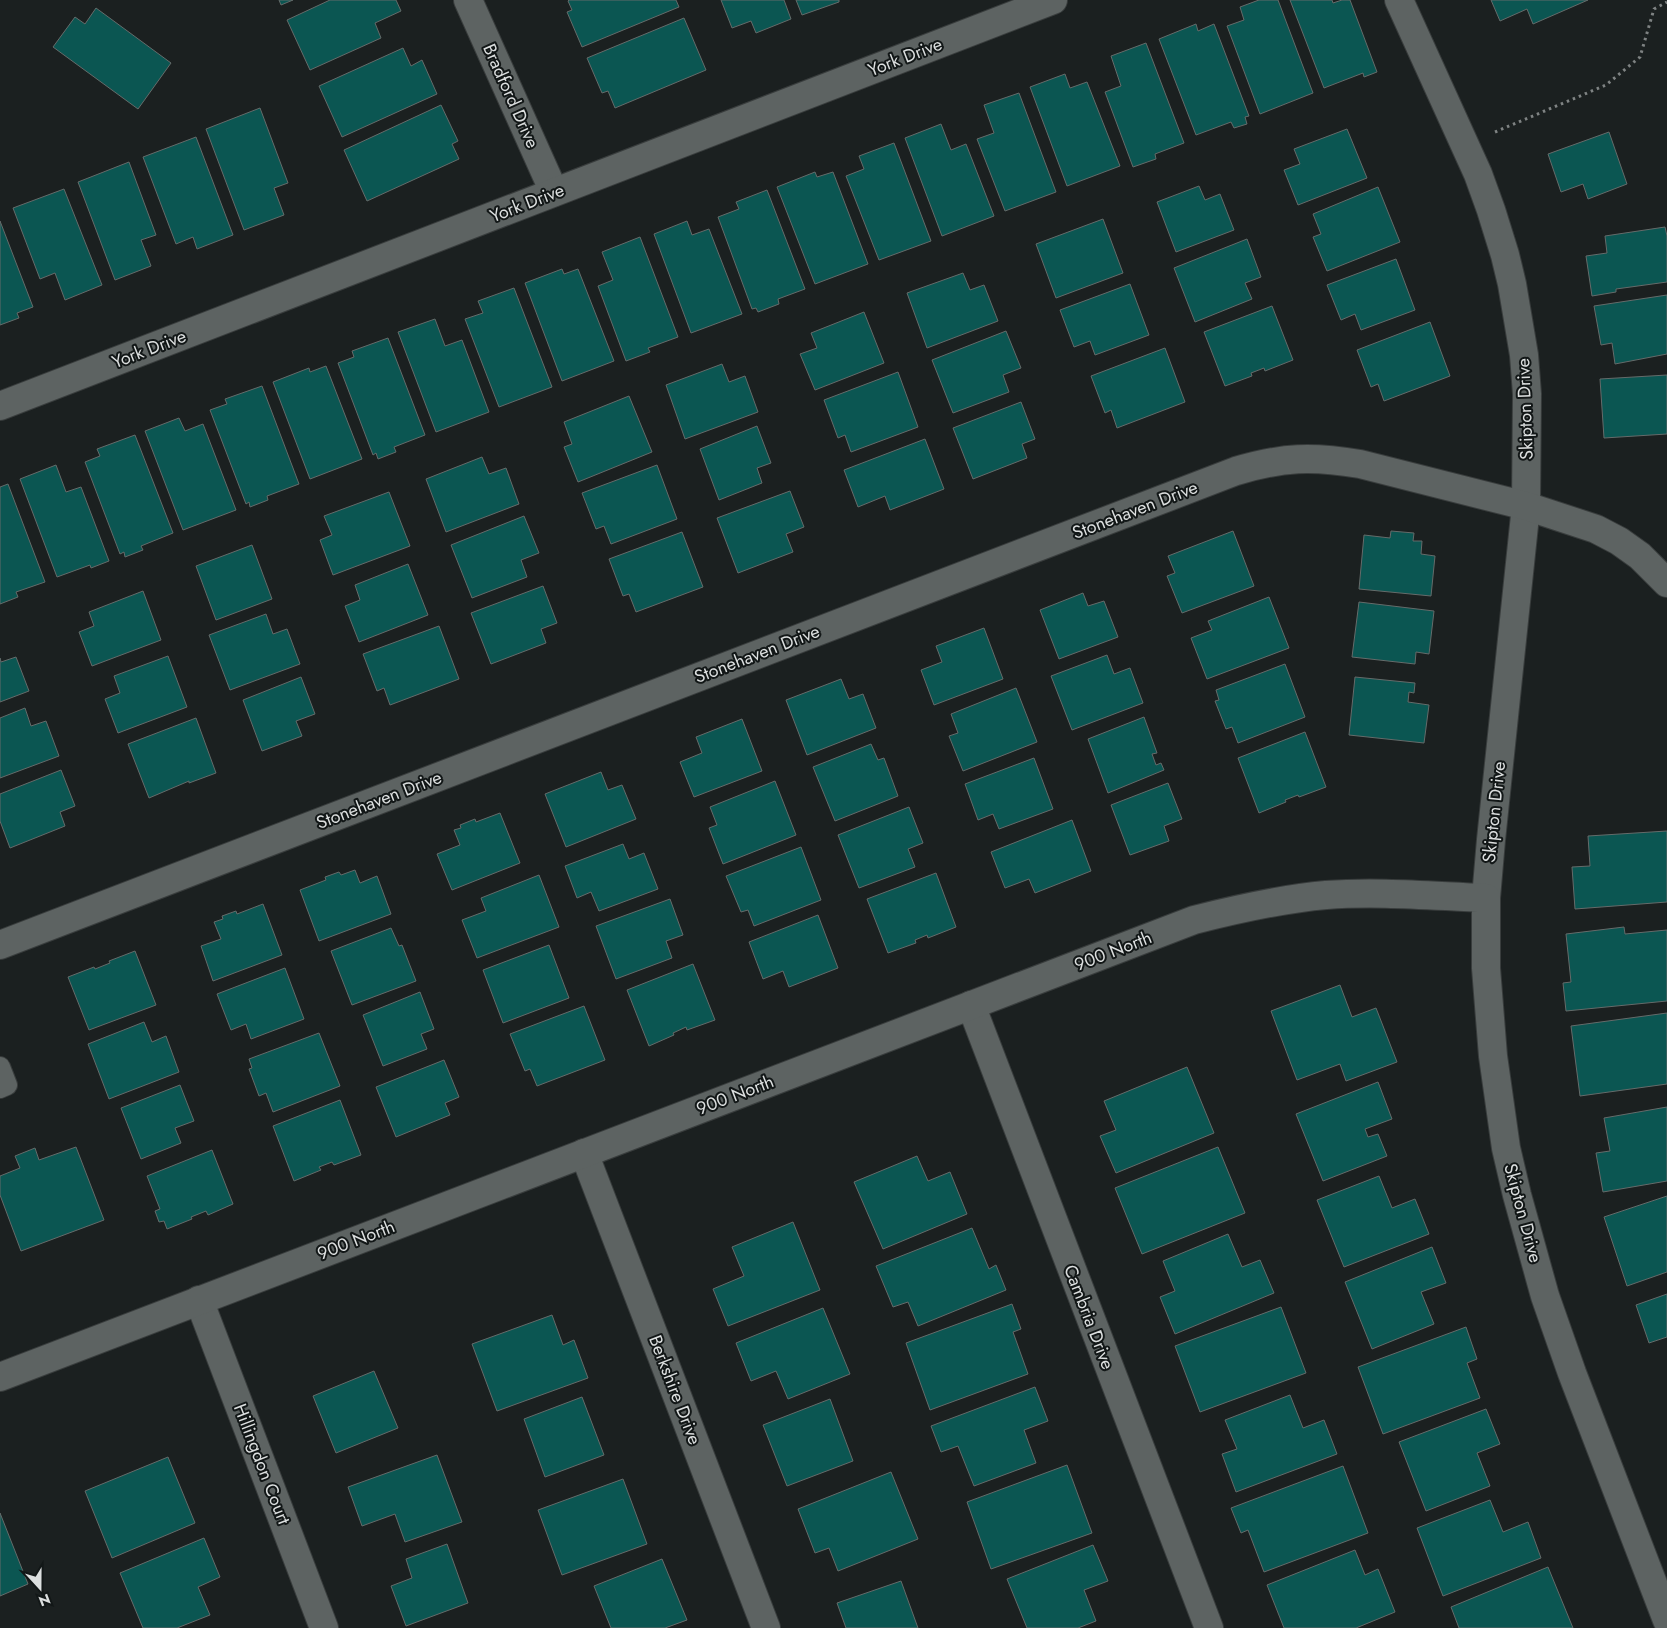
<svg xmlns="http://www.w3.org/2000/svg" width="1667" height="1628" font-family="Jost,sans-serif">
  <rect width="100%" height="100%" fill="#1b2020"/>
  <!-- building -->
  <g fill="#0b5652" stroke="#656b6a">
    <polygon points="279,0 293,0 281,5"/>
    <polygon points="330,0 396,0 401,11 375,23 381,38 310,70 287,20"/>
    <polygon points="569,0 676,0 679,7 582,47 567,12 572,10 568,1"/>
    <polygon points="721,0 784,0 791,19 756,33 751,21 732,28"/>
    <polygon points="796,0 839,0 839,2 802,15"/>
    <polygon points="1259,0 1278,0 1313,93 1260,114 1227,26 1244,20 1240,7"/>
    <polygon points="1290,0 1332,0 1333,3 1342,0 1350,0 1377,72 1364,77 1363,73 1324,88"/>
    <polygon points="1491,0 1588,0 1533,24 1527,9 1500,21"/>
    <polygon points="96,8 171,63 138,109 53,47 75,17 85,24"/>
    <polygon points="684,18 706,70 615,108 608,91 602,93 587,58"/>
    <polygon points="1196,24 1198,31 1214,24 1249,116 1245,117 1247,124 1234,128 1231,122 1196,135 1159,39"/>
    <polygon points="1146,43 1184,143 1155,154 1156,159 1133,167 1105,92 1121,86 1111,56"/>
    <polygon points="403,48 411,66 422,60 437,94 342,137 319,86"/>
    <polygon points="1065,74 1070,88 1087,82 1120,166 1067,186 1030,87"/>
    <polygon points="1019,93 1056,192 1005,211 977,139 994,133 984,105"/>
    <polygon points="441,105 458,141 452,144 459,159 367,201 344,150"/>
    <polygon points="260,108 288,183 274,188 284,215 244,230 206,129"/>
    <polygon points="941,124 951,150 966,144 994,216 942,236 905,138"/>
    <polygon points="1347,129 1367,178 1298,205 1284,170 1300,164 1294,149"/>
    <polygon points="1609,132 1627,184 1588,199 1583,184 1561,192 1548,154"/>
    <polygon points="196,137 233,235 197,249 193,237 176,244 143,157"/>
    <polygon points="894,143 931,241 879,260 846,176 864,169 859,156"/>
    <polygon points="129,162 156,235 141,240 151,266 115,280 78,182"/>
    <polygon points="815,172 817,177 833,172 868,264 815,284 777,187"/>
    <polygon points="1199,186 1205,200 1220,194 1234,230 1176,252 1157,202"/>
    <polygon points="1378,187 1400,242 1327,271 1313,237 1321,234 1313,214"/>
    <polygon points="64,189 102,285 65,300 55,273 40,279 13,208"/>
    <polygon points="767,190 805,289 778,299 779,304 758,312 756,308 752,309 718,217 739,209 736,202"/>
    <polygon points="1103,219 1123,273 1056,298 1036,244"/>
    <polygon points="0,221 33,307 17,313 19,318 0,325"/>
    <polygon points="687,221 692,235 709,229 742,314 691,333 654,234"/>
    <polygon points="1665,227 1667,236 1667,282 1616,289 1616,292 1592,296 1586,256 1607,253 1605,236"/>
    <polygon points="640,237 678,337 648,348 650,352 626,361 598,286 613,280 602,252"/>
    <polygon points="1247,239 1261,277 1245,283 1252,299 1195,322 1174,268"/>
    <polygon points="1396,259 1415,310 1361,330 1355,314 1341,320 1327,285"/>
    <polygon points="562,269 564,274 578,269 614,361 562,381 525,283"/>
    <polygon points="963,273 970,290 984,285 998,321 927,348 907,293"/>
    <polygon points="1130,284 1149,335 1095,355 1090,341 1074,347 1060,310"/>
    <polygon points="514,288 552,387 499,407 465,319 483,313 478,301"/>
    <polygon points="1667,295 1667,354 1615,364 1612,343 1601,345 1594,306"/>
    <polygon points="1272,306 1293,360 1265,371 1264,368 1251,373 1252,376 1225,386 1204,332"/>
    <polygon points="864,312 884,363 815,390 800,354 817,348 811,333"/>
    <polygon points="435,319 445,346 462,340 489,412 436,432 398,332"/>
    <polygon points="1430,322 1450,376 1384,401 1378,384 1371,387 1357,350"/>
    <polygon points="1006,331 1021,368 1003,375 1009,392 953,413 932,360"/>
    <polygon points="388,338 425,435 394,447 396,452 378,459 376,453 373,455 338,363 354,357 352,351"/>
    <polygon points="1165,348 1185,402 1117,428 1111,410 1105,413 1091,376"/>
    <polygon points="722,364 729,382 745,376 758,412 685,439 666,385"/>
    <polygon points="326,366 362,459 310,479 273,382 309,368 310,372"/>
    <polygon points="898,372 918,427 851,452 845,435 838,438 824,400"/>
    <polygon points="1667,375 1667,434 1604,438 1600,379"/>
    <polygon points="262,386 299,484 267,496 268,500 250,507 249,502 246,504 210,410 227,404 225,399"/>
    <polygon points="629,396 652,452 578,482 564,447 572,444 564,422"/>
    <polygon points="1021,402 1035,439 1022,444 1027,458 973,479 953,428"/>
    <polygon points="179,418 185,431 203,424 236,510 183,530 145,431"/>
    <polygon points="757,426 771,463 757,468 762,483 719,500 700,449"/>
    <polygon points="135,435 173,533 141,546 143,550 125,557 124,552 120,554 85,462 100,456 97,449"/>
    <polygon points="925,439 944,489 890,510 885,496 858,507 844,470"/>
    <polygon points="482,457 489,474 506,468 519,504 446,532 426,479"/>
    <polygon points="56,465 66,492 81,487 109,561 91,568 90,565 57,577 20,479"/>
    <polygon points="657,465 677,519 611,544 604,526 596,529 582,493"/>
    <polygon points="8,484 45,582 16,592 18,597 0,604 0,487"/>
    <polygon points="790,491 804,527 786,534 793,552 738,573 717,518"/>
    <polygon points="389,492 410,546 333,575 320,540 332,535 324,516"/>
    <polygon points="524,516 539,553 521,560 527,577 472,598 451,545"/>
    <polygon points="1233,531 1254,586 1182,613 1167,576 1175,573 1168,556"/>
    <polygon points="1391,531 1414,533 1413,541 1422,541 1421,554 1435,556 1431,596 1359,589 1364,535 1390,538"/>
    <polygon points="682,532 703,587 636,612 629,594 623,596 609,559"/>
    <polygon points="252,545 272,599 216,620 196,566"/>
    <polygon points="408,564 428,615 359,642 345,606 360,600 355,585"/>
    <polygon points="543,586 557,623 541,629 546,643 491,664 471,613"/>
    <polygon points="143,591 161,640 92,666 79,632 94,626 89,612"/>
    <polygon points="1083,593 1088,606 1104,601 1118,637 1059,659 1040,610"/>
    <polygon points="1269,597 1289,648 1207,679 1191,638 1212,630 1208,621"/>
    <polygon points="1359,602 1434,611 1429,654 1416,652 1415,664 1352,657"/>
    <polygon points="266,614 273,634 287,629 300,664 230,690 209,635"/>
    <polygon points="439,626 459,679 390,705 384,688 377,691 363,654"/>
    <polygon points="984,628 1003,679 934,705 921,670 942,662 936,646"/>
    <polygon points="1107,655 1114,674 1130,668 1143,703 1072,730 1051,676"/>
    <polygon points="168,656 187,707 118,733 105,699 120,693 114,676"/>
    <polygon points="16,657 29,691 0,702 0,658 1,662"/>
    <polygon points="1285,664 1305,717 1238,743 1232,727 1226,729 1215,701 1219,700 1216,690"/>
    <polygon points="301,677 315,714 296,721 302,736 262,751 243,700"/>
    <polygon points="1355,677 1415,683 1414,693 1409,692 1408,702 1429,705 1424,743 1349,735"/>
    <polygon points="841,679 849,699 863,694 876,728 807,755 786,700"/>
    <polygon points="1016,688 1037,742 963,771 949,736 958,733 951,714"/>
    <polygon points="25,708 31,726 46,721 59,756 0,778 0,718"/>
    <polygon points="1144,717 1157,753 1152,754 1156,765 1161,763 1164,770 1108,793 1088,739"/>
    <polygon points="196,718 216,773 189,783 189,781 149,798 128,744"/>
    <polygon points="742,719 762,771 694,797 680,762 702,753 696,737"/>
    <polygon points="1305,732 1326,787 1299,797 1298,795 1285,800 1286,802 1259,813 1238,758"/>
    <polygon points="871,744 878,760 884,758 898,796 835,821 813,767"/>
    <polygon points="1034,758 1053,809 999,829 993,814 978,820 965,784"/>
    <polygon points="61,770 75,806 60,812 65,826 10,848 0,821 0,794"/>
    <polygon points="601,772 608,790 622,785 636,819 566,847 545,794"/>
    <polygon points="775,781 796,835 723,864 709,828 717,825 710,807"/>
    <polygon points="1168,783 1182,819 1164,826 1169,841 1130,855 1111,805"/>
    <polygon points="909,807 923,843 908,849 915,867 859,888 838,835"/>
    <polygon points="500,813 520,863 452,890 437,854 460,845 454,830 461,828 460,825 475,819 476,822"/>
    <polygon points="1072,820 1091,871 1035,893 1029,879 1005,888 991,852"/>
    <polygon points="1667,831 1667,902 1575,909 1572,867 1590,866 1588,836"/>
    <polygon points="623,844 629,859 644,853 658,889 599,911 591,892 577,898 565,866"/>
    <polygon points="801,847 821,900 754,926 748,910 741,912 726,876"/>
    <polygon points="355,870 360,883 377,876 391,914 319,941 300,890 326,880 325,877 339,872 341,875"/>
    <polygon points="936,873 956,927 928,938 927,935 915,940 916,943 888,953 867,899"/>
    <polygon points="539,875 559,927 477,958 462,920 486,911 481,898"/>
    <polygon points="670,899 683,935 666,941 672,958 616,979 596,926"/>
    <polygon points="263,904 282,955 213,981 201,946 221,939 214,922 223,919 222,916 236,911 237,914"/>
    <polygon points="818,915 838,968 789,987 783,971 763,979 749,942"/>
    <polygon points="1624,927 1625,934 1667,930 1667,1001 1566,1011 1563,983 1571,982 1566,934"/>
    <polygon points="391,928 399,946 402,945 416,981 352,1005 331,951"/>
    <polygon points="549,945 569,998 503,1023 483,970"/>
    <polygon points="135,951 156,1005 89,1030 68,977 94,967 95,969 110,963 109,961"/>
    <polygon points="693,964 715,1020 687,1030 686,1027 673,1033 674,1035 649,1046 627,990"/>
    <polygon points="285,968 304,1019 251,1039 246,1024 231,1030 217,994"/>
    <polygon points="1340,985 1352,1017 1376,1008 1397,1062 1346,1081 1340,1064 1297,1080 1271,1011"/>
    <polygon points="420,992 434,1029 421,1034 427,1049 383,1066 363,1015"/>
    <polygon points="584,1006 605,1060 537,1086 530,1069 525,1071 510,1034"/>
    <polygon points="1667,1013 1667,1084 1580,1096 1571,1026"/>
    <polygon points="144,1022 152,1042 166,1036 179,1072 109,1099 88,1044"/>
    <polygon points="319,1033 340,1086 273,1112 266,1093 259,1096 249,1069 252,1068 249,1059"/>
    <polygon points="444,1060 459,1097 445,1103 450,1115 396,1137 376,1087"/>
    <polygon points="1187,1067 1214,1133 1116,1173 1100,1136 1116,1130 1104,1101"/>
    <polygon points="1378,1082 1392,1119 1365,1129 1368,1137 1378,1134 1387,1156 1323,1181 1296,1114"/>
    <polygon points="180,1085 194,1121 175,1128 181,1143 141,1159 121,1108"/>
    <polygon points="340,1100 361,1155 334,1165 332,1162 319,1167 321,1170 294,1181 273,1126"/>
    <polygon points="1667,1107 1667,1181 1603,1192 1596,1153 1610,1151 1604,1118"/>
    <polygon points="76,1147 104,1220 21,1251 0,1195 0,1176 20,1168 15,1156 35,1148 39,1160"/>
    <polygon points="1218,1147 1245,1213 1142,1254 1115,1188"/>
    <polygon points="212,1150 233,1204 208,1215 206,1211 191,1217 192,1219 167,1229 164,1221 159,1222 155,1211 160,1209 147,1176"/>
    <polygon points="917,1156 928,1181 950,1172 967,1214 883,1249 854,1182"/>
    <polygon points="1379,1176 1392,1208 1415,1199 1429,1234 1344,1267 1317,1200"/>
    <polygon points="1667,1196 1667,1272 1627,1286 1604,1217"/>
    <polygon points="793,1222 820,1290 728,1326 713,1289 744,1276 732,1247"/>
    <polygon points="972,1228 989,1269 996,1265 1006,1290 918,1326 908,1302 893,1307 876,1266"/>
    <polygon points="1228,1234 1242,1267 1260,1260 1274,1293 1175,1334 1160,1297 1175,1291 1163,1261"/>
    <polygon points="1432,1247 1446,1283 1421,1292 1434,1324 1372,1349 1345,1282"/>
    <polygon points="1667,1294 1667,1337 1649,1343 1636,1305"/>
    <polygon points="1012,1304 1021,1329 1013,1332 1028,1374 930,1410 906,1343"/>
    <polygon points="1281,1307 1306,1373 1200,1412 1175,1346"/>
    <polygon points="823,1308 850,1374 788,1399 776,1371 751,1381 736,1343"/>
    <polygon points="552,1315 563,1345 574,1340 588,1378 497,1411 472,1344"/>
    <polygon points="1466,1327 1477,1359 1467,1363 1480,1398 1383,1434 1358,1367"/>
    <polygon points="374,1371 398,1428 336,1453 313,1396"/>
    <polygon points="1035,1387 1048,1421 1024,1430 1036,1463 974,1486 958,1446 941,1452 931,1426"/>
    <polygon points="1290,1395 1303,1428 1324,1420 1337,1454 1236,1492 1222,1454 1237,1449 1225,1420"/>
    <polygon points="582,1397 604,1455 545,1477 524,1419"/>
    <polygon points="830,1399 853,1461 787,1486 763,1425"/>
    <polygon points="1486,1409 1500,1444 1477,1453 1490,1486 1426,1511 1399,1442"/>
    <polygon points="437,1455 462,1522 405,1542 395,1514 362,1526 348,1487"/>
    <polygon points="168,1457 195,1523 112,1558 85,1491"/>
    <polygon points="1067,1465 1092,1533 991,1569 967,1502"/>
    <polygon points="1343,1466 1368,1533 1264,1572 1248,1530 1241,1533 1231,1508"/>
    <polygon points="891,1472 918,1539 838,1571 829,1548 815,1553 798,1509"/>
    <polygon points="623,1479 647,1544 562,1575 538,1510"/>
    <polygon points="1490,1500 1503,1532 1528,1522 1541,1558 1443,1596 1417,1528"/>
    <polygon points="0,1513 28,1584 0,1596"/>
    <polygon points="204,1538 220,1577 198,1587 210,1615 177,1628 143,1628 120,1573"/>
    <polygon points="447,1544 468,1603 406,1626 391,1586 412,1578 406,1559"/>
    <polygon points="1093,1545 1108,1581 1084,1590 1096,1621 1078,1628 1027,1628 1007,1579"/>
    <polygon points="1355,1550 1365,1575 1378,1569 1395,1612 1356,1628 1284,1628 1267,1585"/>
    <polygon points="662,1559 687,1620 665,1628 611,1628 594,1586"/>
    <polygon points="1548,1567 1573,1628 1459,1628 1451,1607"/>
    <polygon points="901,1581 918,1628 846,1628 837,1603"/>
  </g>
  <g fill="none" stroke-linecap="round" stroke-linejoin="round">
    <!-- lane casing -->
    <g stroke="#393d3d" stroke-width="22">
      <polyline id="lane" points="0,1067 7,1085 0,1088"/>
    </g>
    <!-- street casing -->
    <g stroke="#393d3d" stroke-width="30">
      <g id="street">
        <polyline points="468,0 554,192"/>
        <polyline points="1399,0 1478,174 1491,210 1505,255 1512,284 1524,355 1527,394 1526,506 1491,840 1486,898"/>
        <polyline points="0,406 1053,0"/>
        <path d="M0,945L1236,471C1283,457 1312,456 1360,464L1526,506L1596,529L1619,541L1640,556L1667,583"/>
        <polyline points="971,1005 1209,1628"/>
        <polyline points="584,1153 766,1628"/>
        <polyline points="199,1300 324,1628"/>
      </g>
    </g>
    <!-- secondary casing -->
    <g stroke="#393d3d" stroke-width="30">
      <path id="secondary" d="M0,1377L1194,920C1237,909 1281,899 1326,895C1379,891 1433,896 1486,898V968L1493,1056L1506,1148L1517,1195L1545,1296L1572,1373L1667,1620"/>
    </g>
    <!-- path -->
    <polyline stroke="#7f8383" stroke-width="3" stroke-dasharray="2.5 4" stroke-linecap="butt" points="1495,132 1606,85 1640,57 1654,9 1667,2"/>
    <!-- lane -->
    <use href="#lane" stroke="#5d6362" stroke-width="20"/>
    <!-- street -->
    <use href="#street" stroke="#5d6362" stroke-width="28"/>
    <!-- secondary -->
    <use href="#secondary" stroke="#5d6362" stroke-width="28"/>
  </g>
  <g text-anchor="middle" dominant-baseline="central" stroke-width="4" stroke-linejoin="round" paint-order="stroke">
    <!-- street labels -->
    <g font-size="18" fill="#dcdfdf" stroke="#121717">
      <text transform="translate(905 57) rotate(-21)">York Drive</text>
      <text transform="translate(511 96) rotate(66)">Bradford Drive</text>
      <text transform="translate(527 203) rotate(-21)">York Drive</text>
      <text transform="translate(149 349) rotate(-21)">York Drive</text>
      <text transform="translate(1525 409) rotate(-92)">Skipton Drive</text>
      <text transform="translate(1135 510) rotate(-21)">Stonehaven Drive</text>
      <text transform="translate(757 654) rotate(-21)">Stonehaven Drive</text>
      <text transform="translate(379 800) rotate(-21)">Stonehaven Drive</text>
      <text transform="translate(1494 812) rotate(-84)">Skipton Drive</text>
      <text transform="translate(1113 951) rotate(-21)">900 North</text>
      <text transform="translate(735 1095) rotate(-21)">900 North</text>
      <text transform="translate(1523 1213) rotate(75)">Skipton Drive</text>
      <text transform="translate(356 1240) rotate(-21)">900 North</text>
      <text transform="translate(1089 1317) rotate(69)">Cambria Drive</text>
      <text transform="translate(675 1390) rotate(69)">Berkshire Drive</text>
      <text transform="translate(262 1464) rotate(69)">Hillingdon Court</text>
    </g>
  </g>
  <!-- north arrow -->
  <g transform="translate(40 1588) rotate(159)" stroke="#121717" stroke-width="4" paint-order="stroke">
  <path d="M0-4L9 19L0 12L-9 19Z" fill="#dcdfdf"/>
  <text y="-8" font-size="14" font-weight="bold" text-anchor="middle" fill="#dcdfdf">N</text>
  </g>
</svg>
